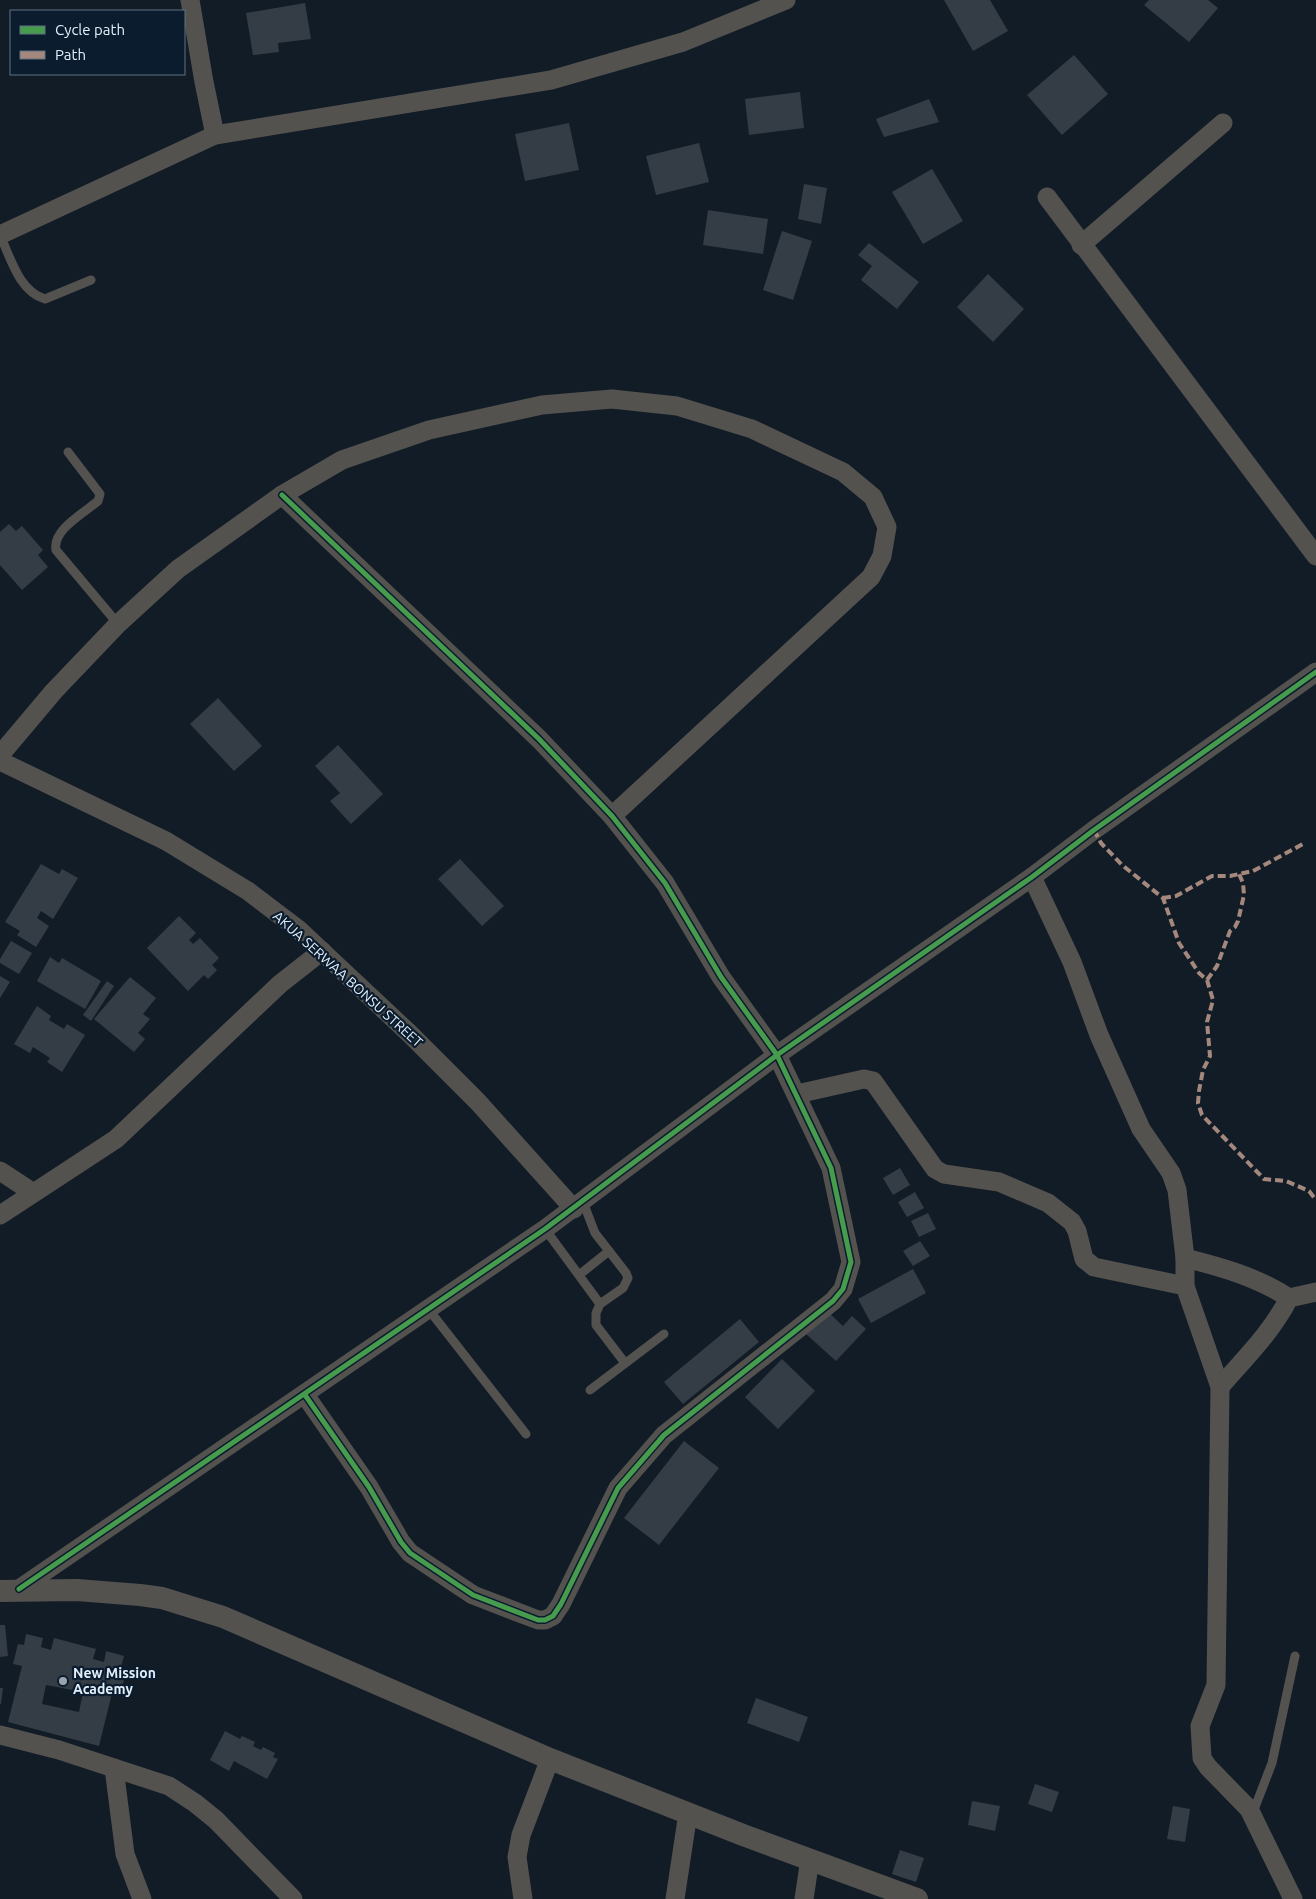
<svg xmlns="http://www.w3.org/2000/svg" width="1316" height="1899" font-family="Ubuntu,sans-serif">
  <rect width="100%" height="100%" fill="#121c26"/>
  <!-- building -->
  <g fill="#343d46" fill-rule="evenodd">
    <polygon points="944,0 990,0 1008,31 973,51"/>
    <polygon points="1149,0 1208,0 1218,8 1189,42 1144,5"/>
    <polygon points="305,3 311,39 278,43 279,52 253,55 246,13"/>
    <polygon points="1074,55 1108,94 1062,135 1027,95"/>
    <polygon points="800,92 804,128 749,135 745,99"/>
    <polygon points="929,99 939,122 884,137 876,119"/>
    <polygon points="569,123 579,170 525,181 515,134"/>
    <polygon points="699,143 709,182 656,195 646,156"/>
    <polygon points="932,169 963,221 923,244 892,192"/>
    <polygon points="804,184 827,188 821,224 798,219"/>
    <polygon points="708,210 768,219 763,254 703,245"/>
    <polygon points="782,231 812,241 793,300 763,290"/>
    <polygon points="869,243 919,282 897,309 861,280 872,266 858,255"/>
    <polygon points="988,274 1024,309 993,342 957,307"/>
    <polygon points="9,524 16,531 22,526 43,550 38,555 48,567 22,590 0,565 0,532"/>
    <polygon points="218,698 262,746 234,771 190,724"/>
    <polygon points="338,745 383,794 351,824 330,801 340,793 315,766"/>
    <polygon points="460,859 504,906 482,926 438,879"/>
    <polygon points="41,864 59,874 62,869 78,878 53,919 41,911 37,918 49,926 36,947 17,935 20,931 5,922"/>
    <polygon points="179,916 196,933 189,940 193,944 200,938 219,958 212,965 217,970 208,979 204,975 188,991 147,948"/>
    <polygon points="11,941 32,953 19,974 0,963 0,959"/>
    <polygon points="50,957 59,963 62,958 101,981 85,1009 37,981"/>
    <polygon points="0,976 10,982 0,998"/>
    <polygon points="130,977 156,998 143,1014 150,1019 138,1033 145,1039 134,1052 94,1019"/>
    <polygon points="107,981 114,986 91,1021 83,1015"/>
    <polygon points="37,1006 51,1016 49,1020 64,1029 67,1024 85,1035 62,1072 47,1062 50,1058 33,1047 30,1053 14,1044"/>
    <polygon points="900,1168 910,1185 893,1195 883,1178"/>
    <polygon points="915,1192 924,1208 907,1217 898,1202"/>
    <polygon points="928,1213 936,1229 919,1237 911,1221"/>
    <polygon points="920,1241 930,1256 913,1266 903,1251"/>
    <polygon points="913,1269 926,1293 871,1323 858,1299"/>
    <polygon points="827,1311 843,1326 852,1316 866,1329 836,1361 806,1334"/>
    <polygon points="740,1319 759,1342 683,1404 664,1382"/>
    <polygon points="782,1359 815,1391 778,1429 745,1397"/>
    <polygon points="684,1441 719,1468 659,1545 624,1518"/>
    <polygon points="0,1625 5,1625 8,1656 0,1657"/>
    <path d="M26,1634L43,1638L41,1647L51,1650L54,1638L96,1649L93,1659L104,1662L106,1651L124,1656L121,1667L127,1669L122,1687L114,1685L99,1746L8,1722L22,1666L13,1664L18,1644L24,1645ZM46,1685L83,1692L79,1712L42,1704Z"/>
    <polygon points="0,1688 3,1688 1,1704 0,1704"/>
    <polygon points="756,1698 808,1717 799,1742 747,1723"/>
    <polygon points="225,1731 240,1739 242,1736 255,1742 253,1746 261,1750 263,1747 275,1753 273,1757 278,1759 267,1779 234,1761 229,1771 210,1760"/>
    <polygon points="1035,1784 1059,1792 1052,1812 1028,1804"/>
    <polygon points="972,1801 1000,1806 995,1831 968,1825"/>
    <polygon points="1173,1806 1190,1809 1185,1842 1167,1839"/>
    <polygon points="900,1850 924,1858 916,1882 892,1874"/>
  </g>
  <g fill="none" stroke-linecap="round" stroke-linejoin="round">
    <!-- service -->
    <g stroke="#54524f" stroke-width="9">
      <path d="M0,235C11,259 19,291 45,299L91,280"/>
      <path d="M68,452L100,494L98,501C84,513 52,530 56,550L118,624"/>
      <polyline points="583,1202 595,1233 626,1273 628,1278 623,1288 600,1304 596,1313 596,1325 625,1363"/>
      <polyline points="545,1229 600,1304"/>
      <polyline points="579,1275 609,1251"/>
      <polyline points="429,1310 526,1434"/>
      <polyline points="590,1390 664,1334"/>
      <polyline points="1252,1815 1272,1763 1295,1656"/>
    </g>
    <!-- minor -->
    <g stroke="#54524f" stroke-width="19">
      <polyline points="190,0 204,82 215,135"/>
      <polyline points="1047,197 1316,556"/>
      <polyline points="0,235 215,135 551,80 683,42 786,0"/>
      <polyline points="1081,245 1223,123"/>
      <polyline points="282,495 539,739 612,816 665,883 721,977 777,1055 831,1168 851,1262 843,1289 833,1301 664,1435 618,1488 561,1604 553,1616 545,1620 538,1620 473,1595 410,1553 401,1542 369,1487 305,1395"/>
      <polyline points="0,755 54,691 118,624 178,569 282,495 342,460 429,430 542,405 612,399 677,406 752,429 843,472 873,497 887,527 882,556 871,577 612,816"/>
      <polyline points="0,761 166,841 248,891 298,929 410,1034 478,1102 574,1209"/>
      <polyline points="1032,877 1072,962 1099,1035 1141,1129 1171,1173 1177,1190 1185,1258 1185,1286 1220,1387 1216,1685 1200,1726 1202,1758 1208,1767 1249,1809 1293,1899"/>
      <polyline points="797,1094 864,1079 873,1081 935,1169 944,1174 999,1182 1048,1203 1072,1222 1077,1231 1084,1259 1094,1267 1185,1286"/>
      <polyline points="0,1171 32,1192"/>
      <polyline points="0,1215 116,1139 280,984 322,951"/>
      <path d="M1185,1258C1221,1267 1257,1277 1289,1298"/>
      <path d="M1220,1387C1244,1359 1272,1332 1289,1298L1316,1292"/>
      <polyline points="19,1589 545,1229 777,1055 1032,877 1094,830 1316,672"/>
      <polyline points="0,1735 59,1750 169,1786 195,1803 216,1820 293,1899"/>
      <polyline points="114,1768 125,1854 142,1899"/>
      <polyline points="523,1899 517,1857 521,1835 550,1759"/>
      <polyline points="675,1899 688,1813"/>
      <polyline points="804,1899 810,1859"/>
    </g>
    <!-- tertiary -->
    <polyline stroke="#54524f" stroke-width="22" points="0,1591 77,1590 140,1595 162,1598 223,1617 550,1759 743,1835 917,1899"/>
    <!-- quiet -->
    <g stroke="#a5887d" stroke-width="4" stroke-dasharray="8 4" stroke-linecap="butt">
      <polyline points="1094,830 1101,843 1122,865 1163,898 1179,943 1199,973 1207,980 1213,1000 1207,1022 1210,1056 1203,1070 1199,1091 1198,1103 1202,1115 1264,1179 1286,1181 1309,1191 1316,1200"/>
      <polyline points="1163,898 1176,896 1212,876 1230,876 1253,871 1303,844"/>
      <polyline points="1207,980 1217,966 1230,931 1235,927 1238,921 1244,895 1243,883 1239,874"/>
    </g>
    <!-- cycleway casing -->
    <g stroke="#0a1c2e" stroke-width="8">
      <g id="cycleway">
        <polyline points="282,495 539,739 612,816 665,883 721,977 777,1055 831,1168 851,1262 843,1289 833,1301 664,1435 618,1488 561,1604 553,1616 545,1620 538,1620 473,1595 410,1553 401,1542 369,1487 305,1395"/>
        <polyline points="19,1589 545,1229 777,1055 1032,877 1094,830 1316,672"/>
      </g>
    </g>
    <!-- cycleway -->
    <use href="#cycleway" stroke="#469c4c" stroke-width="5"/>
  </g>
  <!-- markers -->
  <circle fill="#9aa5b0" stroke="#0a1c2e" stroke-width="2" cx="63" cy="1681" r="5"/>
  <g text-anchor="middle" dominant-baseline="central" stroke-width="4.5" stroke-linejoin="round" paint-order="stroke">
    <!-- street labels -->
    <g font-size="14" fill="#e3effb" stroke="#0a1c2e">
      <text transform="translate(348 979) rotate(42)">AKUA SERWAA BONSU STREET</text>
    </g>
    <!-- poi labels -->
    <g font-size="14" font-weight="bold" fill="#e3effb" stroke="#0a1c2e" text-anchor="start">
      <text x="73" y="1673">New Mission<tspan x="73" dy="16">Academy</tspan></text>
    </g>
  </g>
  <!-- legend -->
  <rect x="10" y="10" width="175" height="65" fill="#0a1c2e" stroke="#617080"/>
  <rect x="20" y="26" width="25" height="8" fill="#469c4c" stroke="#617080"/>
  <text x="55" y="35" font-size="15" fill="#e3effb">Cycle path</text>
  <rect x="20" y="51" width="25" height="8" fill="#a5887d" stroke="#617080"/>
  <text x="55" y="60" font-size="15" fill="#e3effb">Path</text>
</svg>
